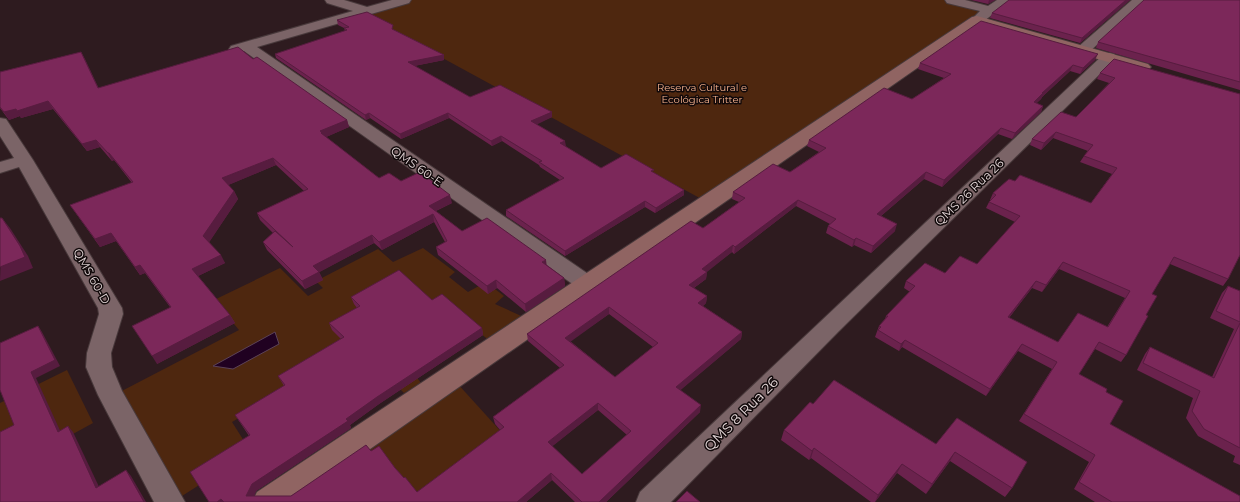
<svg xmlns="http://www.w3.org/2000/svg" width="1240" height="502" font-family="Montserrat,sans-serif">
  <rect width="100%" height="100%" fill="#2e1b1f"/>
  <!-- green -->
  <g fill="#4e270f">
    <polygon points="403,0 949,0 986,10 707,202 358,12"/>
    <polygon points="423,248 455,272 449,277 468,292 486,282 504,296 495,304 528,319 491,342 452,310 412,371 421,383 404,393 375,364 379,334 232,422 251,452 182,496 116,394 239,330 214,300 280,268 308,296 323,288 316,281 378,249 393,262"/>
    <polygon points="67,370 93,423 0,474 0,403"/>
    <polygon points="456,382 516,448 414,502 365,444"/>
  </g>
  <!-- water -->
  <polygon fill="#200121" stroke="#5b4258" points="275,332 279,344 233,369 213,366"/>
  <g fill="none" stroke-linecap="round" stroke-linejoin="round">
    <!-- street casing -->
    <g stroke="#48393b" stroke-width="2">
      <g id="street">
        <polygon points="325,0 344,0 367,7 392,0 411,0 409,3 257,47 597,280 600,285 597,290 589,293 581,290 244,51 236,53 231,52 229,49 231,46 353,11 327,3"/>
        <polygon points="945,0 965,0 988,6 997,0 1011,0 984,21 974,21 973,18 980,11 947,3"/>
        <polygon points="1132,0 1145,0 1088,53 1083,54 1078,53 1076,50 1078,47"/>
        <polygon points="1109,53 1114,54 1116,57 1114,60 838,332 671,502 636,502 640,492 1104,54"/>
        <polygon points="0,118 6,119 33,160 122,308 123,314 111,353 112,367 122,391 185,502 154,502 98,395 86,367 87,353 99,314 98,308 19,167 0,173 0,162 14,158 0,136"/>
      </g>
    </g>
    <!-- secondary casing -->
    <g stroke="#48393b" stroke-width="2">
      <polygon id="secondary" points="977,16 1148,64 1151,67 1148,70 1143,72 979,25 294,502 252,502 257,492 972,17"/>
    </g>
    <!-- street -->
    <use href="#street" fill="#7b6467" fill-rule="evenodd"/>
    <!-- secondary -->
    <use href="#secondary" fill="#906462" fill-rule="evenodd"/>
  </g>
  <!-- wall -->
  <g fill="#6b224d" fill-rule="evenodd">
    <polygon points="971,0 995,0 988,4"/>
    <polygon points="1130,0 1080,43 990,18 992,13"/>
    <polygon points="1240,0 1240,90 1096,48 1098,42"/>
    <polygon points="337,20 394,30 444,55 444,60 414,66 470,97 552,117 536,124 565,141 565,146 601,168 654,173 684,190 684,195 655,213 645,207 565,256 506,216 506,210 560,180 540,167 539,165 502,141 492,146 449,118 401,139 370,118 366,120 276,58 275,54 345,31 344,28 338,25"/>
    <polygon points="81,52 98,88 253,59 347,120 349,127 326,137 379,178 401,181 452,203 436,211 462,231 547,265 564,278 565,286 526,312 497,288 488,294 438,255 436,247 445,242 434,222 382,250 374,243 319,272 323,280 305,289 267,250 263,242 273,233 260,220 257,213 304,191 276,165 228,185 234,191 238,199 209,242 225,263 198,276 230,315 235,323 157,364 170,307 145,273 140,275 116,241 100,247 70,205 132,183 114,160 112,161 100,147 87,151 53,109 21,118 20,116 9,120 0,108 0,72"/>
    <path d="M1095,60L1080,74L1070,71L1042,97L1041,99L1036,103L1043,106L1041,112L1012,139L998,134L942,187L924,179L881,216L895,231L871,253L854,245L852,247L826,233L828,226L830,224L796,206L734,254L732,252L707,271L706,279L694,288L707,296L706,303L703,306L742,332L741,339L680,390L700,412L606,502H575L552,480L526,502H209L249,436L235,415L284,386L278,376L341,339L332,330L329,323L357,308L354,304L351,297L432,300L482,328L483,335L379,404L350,425L351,428L256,491L254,496H291L371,451L395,468L417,492L500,430L495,424L493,417L560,368L528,341L527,334L703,228L739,202L732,199L733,192L790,172L819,152L807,146L809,140L912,99L944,78L918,69L920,63ZM609,314L653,347L615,377L570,341ZM598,410L627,435L582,474L552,446Z"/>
    <path d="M1100,73L1240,94L1228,279L1223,286L1170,264L1152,294L1146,315L1126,355L1121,362L1095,349L1079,374L1106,392L1110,424L1240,502H1095L1074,489L1089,462L1019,421L1052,369L1018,351L986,396L902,347L899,351L875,337L879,326L885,319L886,316L910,292L904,288L906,281L945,273L977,264L1015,222L986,208L989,202L991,200H990L993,193L1015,181L1091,203L1112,174L1080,162L1084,156L1088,151L1053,138L1041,150L1030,145L1032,139L1076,117L1109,83L1097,79ZM1059,269L1125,298L1107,327L1058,342L1009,318L1032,288L1042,292Z"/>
    <polygon points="1228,286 1240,291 1240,465 1233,462 1235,456 1198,436 1186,418 1193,398 1137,370 1145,354 1150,347 1212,377 1234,329 1210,318 1222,293"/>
    <polygon points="813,404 936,444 957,418 1012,488 1005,497 950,461 926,494 897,473 875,502 871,502 811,458 809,460 781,440 784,430"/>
  </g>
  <!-- shaded-wall -->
  <g fill="#571c3f">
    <polygon points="989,0 995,0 988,4"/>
    <polygon points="1126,0 1130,0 1080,43 1082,38"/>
    <polygon points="81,52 85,59 102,95 98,88"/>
    <polygon points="1098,54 1095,60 1080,74 1083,68"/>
    <polygon points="444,55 444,60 409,67 408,62"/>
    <polygon points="1073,65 1070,71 1042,97 1041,99 1031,109 1034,102 1042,93"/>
    <polygon points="48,101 53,109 21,118 17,111"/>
    <polygon points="1043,106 1041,112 1012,139 1015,133"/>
    <polygon points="16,109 20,116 9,120 4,112"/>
    <polygon points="552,112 552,117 532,127 531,121"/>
    <polygon points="369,113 370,118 366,120 365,115"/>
    <polygon points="448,113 449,118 401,139 400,134"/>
    <polygon points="347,120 349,127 324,138 320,131"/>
    <polygon points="1001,128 998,134 942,187 944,180"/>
    <polygon points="1056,132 1053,138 1041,150 1044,143"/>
    <polygon points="501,136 502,141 492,146 491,141"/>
    <polygon points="96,140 100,147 87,151 82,144"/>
    <polygon points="565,141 566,146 561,149 560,143"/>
    <polygon points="108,153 109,153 114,160 112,161"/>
    <polygon points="273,158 276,165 226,186 222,178"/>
    <polygon points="926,172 924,179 875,221 877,214"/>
    <polygon points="684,190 684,195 655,213 656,208"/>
    <polygon points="234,191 238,199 208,244 203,236"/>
    <polygon points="450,195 452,203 431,213 429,206"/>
    <polygon points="798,200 796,206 734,254 735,247"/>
    <polygon points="645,201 645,207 565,256 565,251"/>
    <polygon points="433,214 434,222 382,250 379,242"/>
    <polygon points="2,218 10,228 28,256 33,268 0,281"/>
    <polygon points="897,224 895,231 871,253 873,246"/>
    <polygon points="111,233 116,241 100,247 95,239"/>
    <polygon points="372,235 374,243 316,274 313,266"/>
    <polygon points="856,238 854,245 852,247 854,240"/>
    <polygon points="733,245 732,252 702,276 707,272 706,279 688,292 689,285 702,269"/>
    <polygon points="221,255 225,263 196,277 192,269"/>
    <polygon points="546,260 547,268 542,262"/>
    <polygon points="1063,262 1059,269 1042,292 1046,285"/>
    <polygon points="140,265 145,273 140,275 135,267"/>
    <polygon points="319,272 323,280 305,289 302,281"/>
    <polygon points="564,278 565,286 526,312 525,304"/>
    <polygon points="496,280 497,288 488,294 487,286"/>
    <polygon points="1036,281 1032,288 1004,324 1008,317"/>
    <polygon points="707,296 706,303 697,310 698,303"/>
    <polygon points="609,307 609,314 566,345 565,338"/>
    <polygon points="230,315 235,323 157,364 152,356"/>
    <polygon points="38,326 42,332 60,366 36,378 63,437 58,432 31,372"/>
    <polygon points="482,328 483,335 379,404 350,425 351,428 256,491 252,502 246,496 252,484 377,397"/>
    <polygon points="742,332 741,339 676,394 676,387"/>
    <polygon points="905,340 902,347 899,351 901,344"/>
    <polygon points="1022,344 1018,351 986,396 990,389"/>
    <polygon points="598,403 598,410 549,449 548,442"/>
    <polygon points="701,405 700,412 606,502 599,502"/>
    <polygon points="68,426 73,432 102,493 96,488"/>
    <polygon points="814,448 811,458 809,460 812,451"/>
    <polygon points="955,452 950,461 926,494 932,484"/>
    <polygon points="902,464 897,473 875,502 878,495"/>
    <polygon points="126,470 131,476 146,502 144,502"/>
    <polygon points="551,473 552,480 526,502 517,502"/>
    <polygon points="221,499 224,502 217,502"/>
  </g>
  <!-- building -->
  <g fill="#7c285a" stroke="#571c3f" fill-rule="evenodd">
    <polygon points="1009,0 1126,0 1082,38 992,13"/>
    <polygon points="1144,0 1240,0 1240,82 1098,42"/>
    <polygon points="367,12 393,25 392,29 444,55 408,62 470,97 500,85 552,112 531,121 565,141 560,143 601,168 626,154 654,170 651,171 684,190 656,208 645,201 565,251 506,210 564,178 539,162 542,161 501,136 491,141 448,113 400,134 369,113 365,115 275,54 347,30 344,28 349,27 337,20"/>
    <path d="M981,21L1098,54L1083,68L1073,65L1042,93H1043L1034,102L1043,106L1015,133L1001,128L944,180L926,172L877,214L897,224L873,246L856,238L854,240L828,226L836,219L798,200L735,247L733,245L702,269L707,272L689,285L707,296L698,303L742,332L676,387L701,405L599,502H582L551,473L517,502H224L221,499L217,502H209L190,472L250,435L235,415L285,385L278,376L344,337L329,323L360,306L351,297L399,270L432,300L442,294L482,328L377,397L346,419L348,421L252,484L246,496H291L366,445L371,451L379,446L395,468L404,478L405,477L417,492L504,427L493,417L564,365L527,334L691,221L703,228L745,198L733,192L773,164L790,172L826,148L809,140L884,88L912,99L951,74L920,63ZM609,307L658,343L615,377L565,338ZM598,403L631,431L582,474L548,442Z"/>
    <polygon points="238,47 253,59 257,57 347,120 320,131 322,132 321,133 379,178 389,173 401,181 420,172 450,195 429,206 462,231 487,218 546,260 542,262 564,278 525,304 496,280 487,286 436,247 447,241 433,214 379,242 372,235 313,266 319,272 302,281 263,242 275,231 293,247 257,213 308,189 273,158 222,178 234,191 203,236 221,255 192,269 230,315 152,356 132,326 171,307 140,265 135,267 111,233 95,239 70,205 133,182 109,153 108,153 96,140 82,144 48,101 17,111 16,109 4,112 0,107 0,72 81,52 98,88"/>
    <path d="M1114,59L1240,94V255L1228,279L1174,257L1152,294L1157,296L1146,315L1148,316L1126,355L1099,342L1079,374L1107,389L1106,392L1123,401L1110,424L1240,496V502H1112L1079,482L1095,455L1024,414L1057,362L1022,344L990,389L905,340L901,344L878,330L881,327L879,326L888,316H886L915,286L906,281L925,263L945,273L960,256L977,264L1020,216L989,202L996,195L993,193L1009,179L1015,181L1020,175L1091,203L1117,168L1084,156L1093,145L1056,132L1044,143L1032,139L1061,112L1076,117L1115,78L1100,73ZM1063,262L1130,291L1108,327L1078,313L1058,342L1008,317L1036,281L1046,285Z"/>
    <polygon points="0,218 2,218 20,246 25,257 0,267"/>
    <polygon points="1228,286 1240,291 1240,322 1216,311"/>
    <polygon points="1240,323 1240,448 1204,429 1192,411 1200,391 1143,363 1150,347 1214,378"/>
    <polygon points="38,326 55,360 31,372 58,432 68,426 96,488 126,470 144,502 0,502 0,432 14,425 0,390 0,343"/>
    <polygon points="834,380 936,444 957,418 1027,462 1012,488 955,452 932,484 902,464 878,495 814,448 812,451 784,430 810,402 813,404"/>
    <polygon points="687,491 700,502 676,502"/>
  </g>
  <g text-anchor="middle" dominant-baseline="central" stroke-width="3" stroke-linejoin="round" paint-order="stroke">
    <!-- far-park labels -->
    <g font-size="10" fill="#f9b38e" stroke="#11090a">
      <text x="702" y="87">Reserva Cultural e<tspan x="702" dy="12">Ecológica Tritter</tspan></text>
    </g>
    <!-- street labels -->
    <g font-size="12" fill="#e6d9da" stroke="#11090a">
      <text transform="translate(417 166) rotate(35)">QMS 60-E</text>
      <text transform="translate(969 192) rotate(-44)">QMS 26 Rua 26</text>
      <text transform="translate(92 276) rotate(60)">QMS 60-D</text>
    </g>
    <!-- near-street labels -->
    <g font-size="14" fill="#e6d9da" stroke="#11090a">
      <text transform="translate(741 414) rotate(-45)">QMS 8 Rua 26</text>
    </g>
  </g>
</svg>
